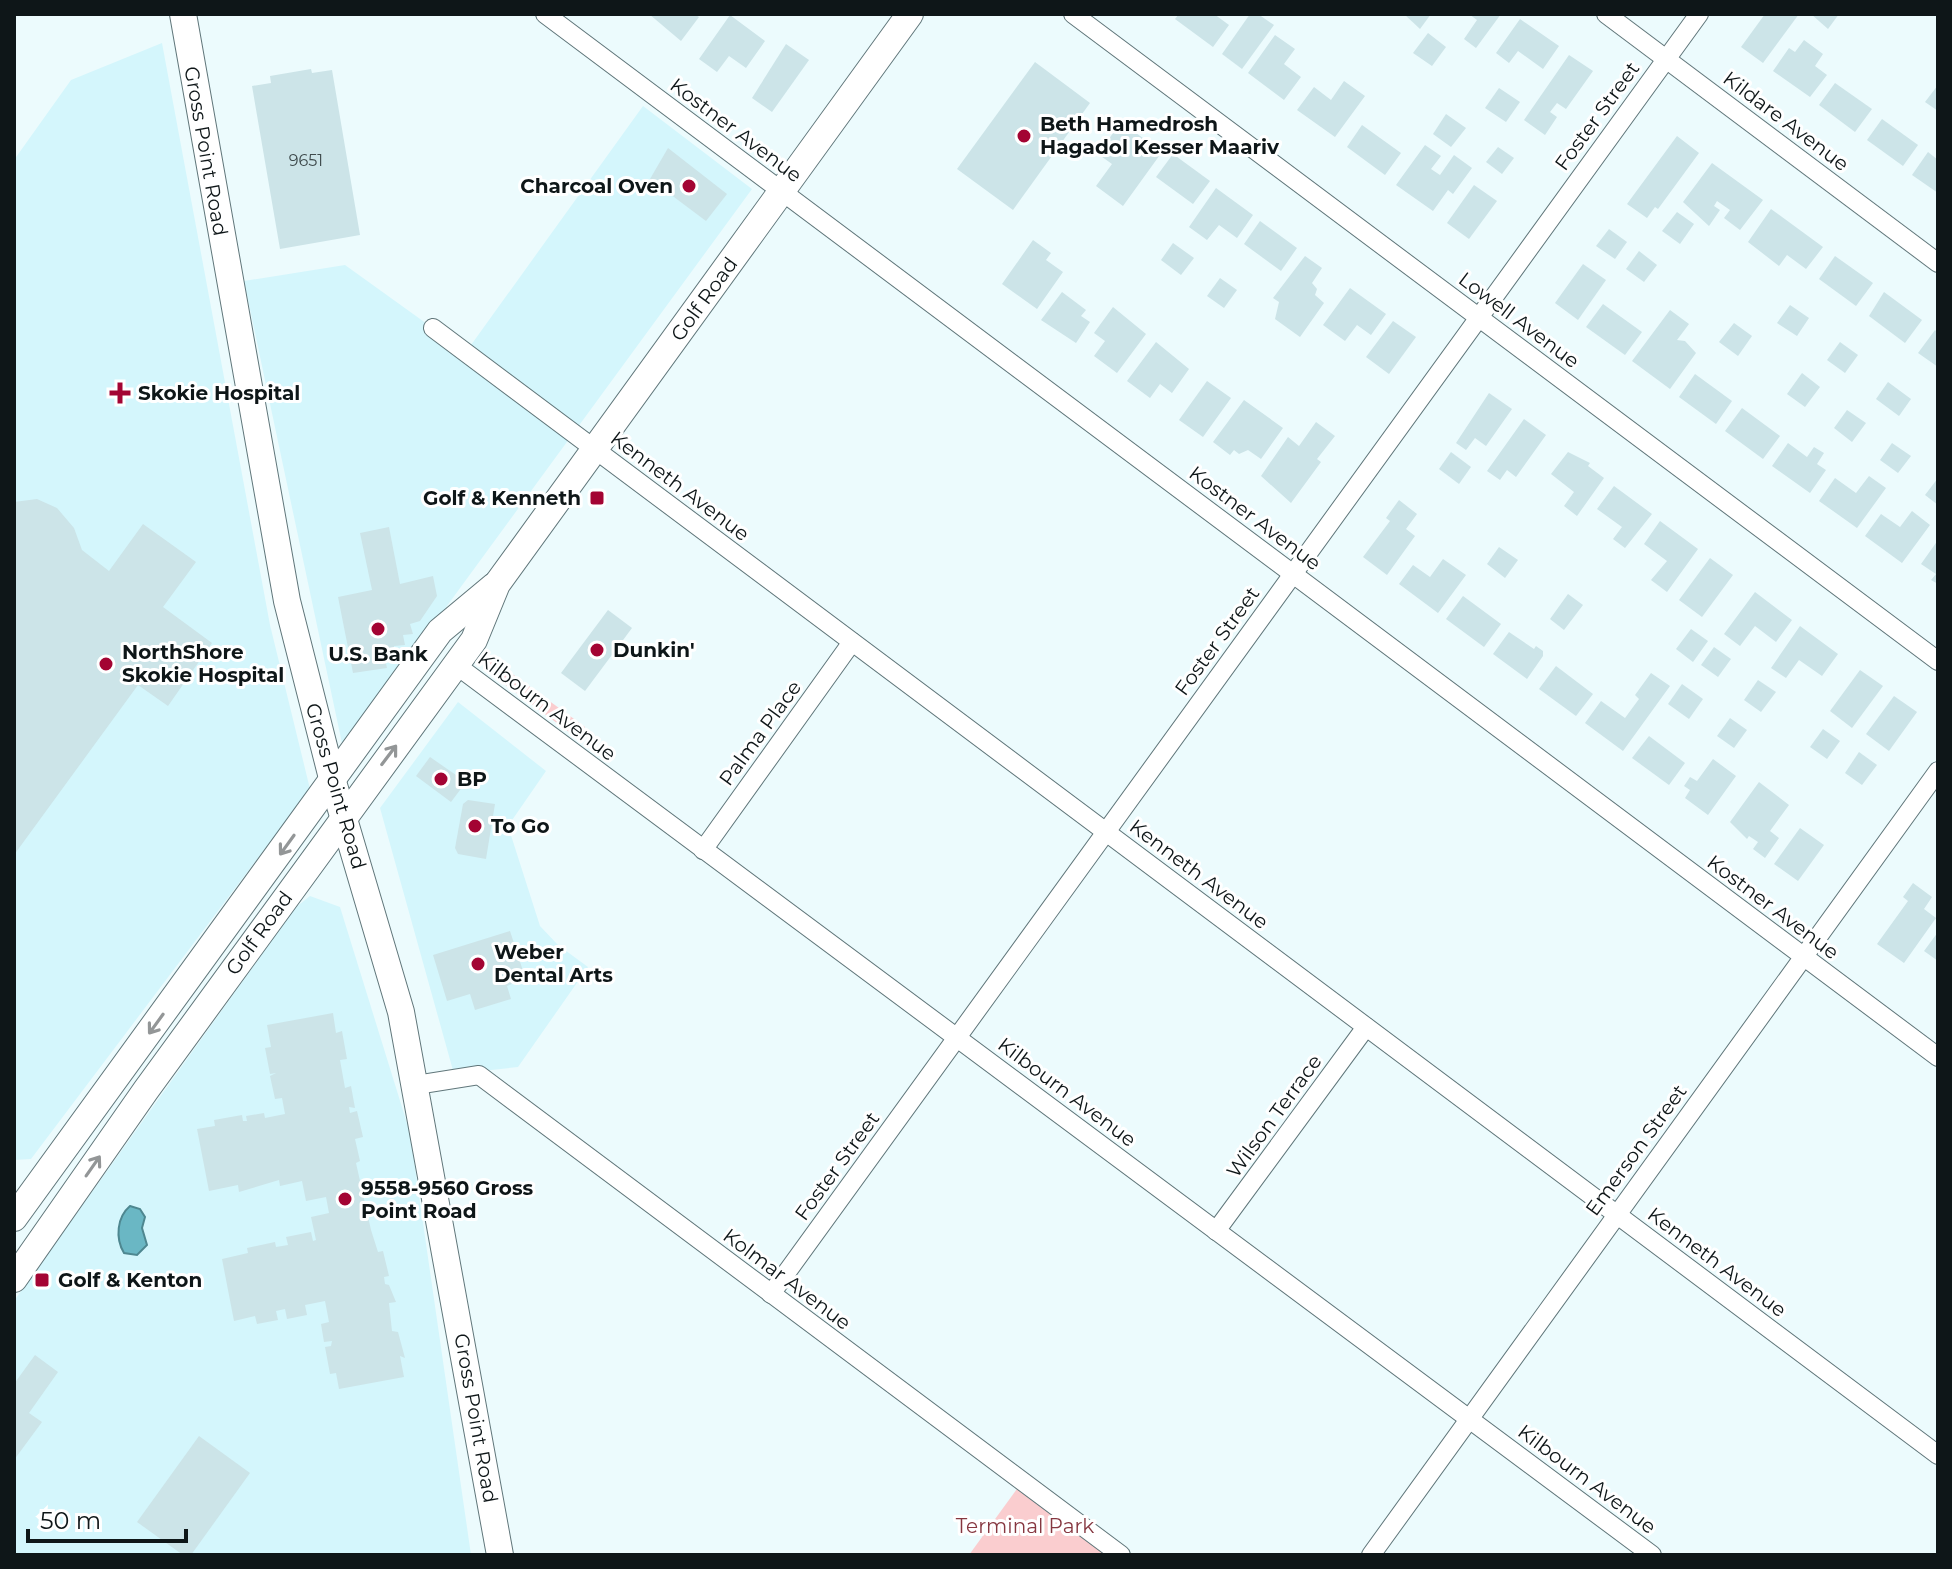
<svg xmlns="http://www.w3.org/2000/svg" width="1952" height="1569" font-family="Montserrat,sans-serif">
  <rect width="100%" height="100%" fill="#ecfbfd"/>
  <!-- built -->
  <g fill="#d4f6fc">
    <polygon points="162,43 270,625 310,789 31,1159 14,1160 14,160 71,80"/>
    <polygon points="643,106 752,189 343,748 244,281 345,265 466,352"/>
    <polygon points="458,702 546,771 508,826 540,926 558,945 588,967 518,1067 454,1074 380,808"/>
    <polygon points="310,896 340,907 410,1133 471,1555 14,1555 14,1301 295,908"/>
  </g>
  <!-- green -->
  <g fill="#facdcf">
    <polygon points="489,657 585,727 580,734 569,732 488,672 484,664"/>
    <polygon points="1019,1486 1110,1555 969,1555"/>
  </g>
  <!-- water -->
  <path fill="#6ab7c4" stroke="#4e8790" stroke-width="2" d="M130,1206L140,1209L145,1217L142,1228L147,1245L137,1255L124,1253C115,1238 117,1217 130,1206Z"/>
  <!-- building -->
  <g fill="#cce4e8">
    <polygon points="649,14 694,14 699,17 681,41"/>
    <polygon points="1179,14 1214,14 1229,25 1213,47 1175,19"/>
    <polygon points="1250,14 1258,14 1274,25 1242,69 1222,54"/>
    <polygon points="1404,14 1431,14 1420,29"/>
    <polygon points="1469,14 1501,14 1476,48 1464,39 1477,20"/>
    <polygon points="1765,14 1799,14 1763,63 1741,47"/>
    <polygon points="1811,14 1839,14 1828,29"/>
    <polygon points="730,15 765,41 746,68 729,56 717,72 699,59"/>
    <polygon points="1520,19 1559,46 1543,69 1518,51 1509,63 1496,53"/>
    <polygon points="1428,33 1446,47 1432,66 1413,53"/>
    <polygon points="1275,35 1295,49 1284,64 1301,77 1284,100 1248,73"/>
    <polygon points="1804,40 1823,54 1815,66 1827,75 1810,97 1773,71 1789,48 1795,52"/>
    <polygon points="786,44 809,60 772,112 752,98"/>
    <polygon points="1569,55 1593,71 1566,109 1557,103 1550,112 1557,117 1545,135 1524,120"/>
    <polygon points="1035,62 1090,103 1013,210 957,169"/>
    <polygon points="311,69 312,73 332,70 360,235 280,249 252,86 271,83 270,76"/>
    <polygon points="1344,81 1365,96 1335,137 1297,110 1314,87 1331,100"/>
    <polygon points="1835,83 1872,109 1855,132 1819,105"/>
    <polygon points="1938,85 1938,111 1925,102"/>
    <polygon points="1499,88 1520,102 1506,122 1485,108"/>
    <polygon points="1446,114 1466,128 1451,147 1433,134"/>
    <polygon points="1882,119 1918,145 1903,166 1867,140"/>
    <polygon points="1121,122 1162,152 1123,206 1096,186 1112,164 1098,154"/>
    <polygon points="1362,125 1401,153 1385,175 1347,147"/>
    <polygon points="1677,136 1699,153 1658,209 1655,207 1647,218 1627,204"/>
    <polygon points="1425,145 1441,156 1431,169 1440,175 1454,155 1472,168 1453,194 1448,190 1433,211 1396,185"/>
    <polygon points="1498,147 1514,158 1502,174 1486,162"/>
    <polygon points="668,148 727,194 706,221 650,179"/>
    <polygon points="1928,152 1938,160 1938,193 1912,175"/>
    <polygon points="1173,154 1210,181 1193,204 1156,177"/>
    <polygon points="1712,163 1763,200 1740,230 1724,218 1730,210 1717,201 1714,206 1720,210 1709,226 1683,202"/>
    <polygon points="1474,185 1497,201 1469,239 1447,223"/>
    <polygon points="1216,188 1253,215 1237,238 1219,225 1207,240 1189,227"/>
    <polygon points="1771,209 1823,247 1806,269 1787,255 1779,266 1748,242"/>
    <polygon points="1677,212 1694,224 1680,244 1662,231"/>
    <polygon points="1260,221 1297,248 1281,271 1244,244"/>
    <polygon points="1609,229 1627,242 1615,259 1596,246"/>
    <polygon points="1033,240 1051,253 1046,260 1063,272 1037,309 1002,284"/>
    <polygon points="1173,243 1194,258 1181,275 1161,260"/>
    <polygon points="1639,251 1657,265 1644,282 1626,269"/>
    <polygon points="1305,256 1322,268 1312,283 1317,289 1315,295 1324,303 1300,337 1275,319 1279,302 1273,298"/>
    <polygon points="1835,256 1873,283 1856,306 1819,279"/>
    <polygon points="1583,264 1606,280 1578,320 1555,303"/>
    <polygon points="1220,278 1237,290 1224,308 1207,296"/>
    <polygon points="1350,288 1386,314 1371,335 1357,325 1345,341 1323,325"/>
    <polygon points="1062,292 1086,310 1081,316 1090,322 1076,343 1041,320"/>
    <polygon points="1884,292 1922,320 1905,343 1869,316"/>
    <polygon points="1603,304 1642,332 1625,355 1586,327"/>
    <polygon points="1790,305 1809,318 1797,336 1777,323"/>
    <polygon points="1113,307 1146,334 1117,373 1094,356 1105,341 1094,333"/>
    <polygon points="1670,310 1689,324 1677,340 1685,341 1696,353 1670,389 1632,361"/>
    <polygon points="1393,321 1416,337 1389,374 1366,357"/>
    <polygon points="1734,323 1752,336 1738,356 1719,342"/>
    <polygon points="1935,330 1938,333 1938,367 1918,353"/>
    <polygon points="1156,342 1189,369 1172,393 1160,384 1150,398 1127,381"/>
    <polygon points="1840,342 1858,355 1845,373 1827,360"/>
    <polygon points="1802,373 1820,387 1805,407 1787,394"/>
    <polygon points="1695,374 1732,401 1716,424 1679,397"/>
    <polygon points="1207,381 1231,398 1203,437 1179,420"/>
    <polygon points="1888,382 1911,399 1899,416 1876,399"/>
    <polygon points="1489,393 1512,409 1486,446 1475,438 1466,450 1456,443"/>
    <polygon points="1244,400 1283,428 1261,459 1248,450 1239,454 1234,450 1230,455 1213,442"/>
    <polygon points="1742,408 1780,436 1763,459 1725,431"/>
    <polygon points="1847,410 1866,423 1852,442 1834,428"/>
    <polygon points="1524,419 1546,435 1516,477 1507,470 1500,480 1487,471"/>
    <polygon points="1316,422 1335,436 1317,459 1321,462 1291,503 1261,476 1288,437 1299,446"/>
    <polygon points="1788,443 1807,457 1814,447 1824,453 1817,464 1826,470 1810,493 1772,466"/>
    <polygon points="1892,443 1911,456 1898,473 1880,460"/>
    <polygon points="1451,452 1471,467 1459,484 1439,469"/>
    <polygon points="1568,452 1590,463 1588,466 1604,478 1577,516 1564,506 1574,492 1551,474"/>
    <polygon points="1869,476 1886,488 1857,528 1819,501 1835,478 1856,493"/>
    <polygon points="1938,478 1938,505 1925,495"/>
    <polygon points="1614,486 1652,514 1625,548 1613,539 1622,527 1597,509"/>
    <polygon points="37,499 57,508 74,528 82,550 109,571 143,524 196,562 163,607 212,643 168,706 138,685 14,855 14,502"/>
    <polygon points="1399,500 1417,514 1406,529 1415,536 1387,575 1363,557 1390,521 1386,518"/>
    <polygon points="1912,511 1930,525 1902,563 1865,536 1881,514 1900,527"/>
    <polygon points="1660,521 1698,549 1667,592 1651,580 1667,561 1644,544"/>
    <polygon points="389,527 400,584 433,576 437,596 420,621 410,624 413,634 403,635 405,645 394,646 395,656 385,659 387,668 353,673 338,597 372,590 360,533"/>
    <polygon points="1938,540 1938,584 1931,580 1936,574 1921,564"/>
    <polygon points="1499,547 1518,560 1505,578 1487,564"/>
    <polygon points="1710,558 1733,575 1702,617 1679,600"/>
    <polygon points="1443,559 1466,575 1438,613 1399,584 1413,565 1430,577"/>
    <polygon points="1755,592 1792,620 1776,642 1755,626 1740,646 1724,634"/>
    <polygon points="1568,594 1583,605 1564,630 1550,619"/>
    <polygon points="1463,596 1501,624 1484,647 1446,619"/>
    <polygon points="608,610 632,628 585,691 561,673"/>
    <polygon points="1800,626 1838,654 1822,676 1799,660 1786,678 1771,668"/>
    <polygon points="1691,629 1708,641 1693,662 1676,649"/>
    <polygon points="1509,632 1534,649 1536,646 1543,651 1543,656 1527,679 1493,654"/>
    <polygon points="1714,647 1731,659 1718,677 1701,665"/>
    <polygon points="1556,666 1593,694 1576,716 1539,689"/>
    <polygon points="1860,670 1883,686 1852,728 1830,711"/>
    <polygon points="1651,673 1670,686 1623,751 1585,723 1601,701 1625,718 1639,699 1635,695"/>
    <polygon points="1758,680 1776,692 1761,712 1744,700"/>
    <polygon points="1682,684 1703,699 1689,719 1668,704"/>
    <polygon points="1894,696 1917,712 1889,751 1866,734"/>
    <polygon points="1730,718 1747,730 1734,748 1717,736"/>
    <polygon points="1823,729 1840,741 1827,759 1810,747"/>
    <polygon points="1649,736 1685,763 1669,785 1632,758"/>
    <polygon points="1859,752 1877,765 1862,785 1845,773"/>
    <polygon points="430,757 466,782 451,802 416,776"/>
    <polygon points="1713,759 1736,776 1708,815 1685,798 1690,790 1684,786 1690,777 1697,781"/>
    <polygon points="1759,782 1789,805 1770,831 1779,838 1765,858 1753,849 1758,842 1749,836 1747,839 1730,822"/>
    <polygon points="468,800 495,804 486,859 458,854 455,848 463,804"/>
    <polygon points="1800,828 1824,845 1798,881 1774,864"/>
    <polygon points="1913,883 1932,897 1924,909 1936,918 1904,963 1877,944 1908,901 1903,897"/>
    <polygon points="510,931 524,974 518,976 519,981 507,986 511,999 475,1010 470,994 447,1001 433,955"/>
    <polygon points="1938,932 1938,961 1924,951"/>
    <polygon points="333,1013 336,1033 342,1031 347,1059 340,1060 345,1088 351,1086 355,1108 349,1107 350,1113 357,1111 363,1137 355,1139 360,1161 356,1163 371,1230 378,1252 383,1251 389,1276 384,1277 385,1284 389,1285 396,1302 389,1303 392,1331 398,1332 405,1358 400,1356 404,1377 339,1389 336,1373 330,1374 325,1347 331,1346 332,1341 324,1342 321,1324 329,1322 325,1301 305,1305 307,1315 287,1319 285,1309 276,1311 278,1320 257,1324 255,1316 234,1321 222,1259 248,1253 247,1248 275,1242 276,1247 288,1245 286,1237 311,1232 313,1241 316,1240 311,1217 329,1213 326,1197 306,1201 302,1181 280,1186 279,1180 239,1192 238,1185 209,1191 197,1129 215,1126 214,1120 242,1115 243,1121 247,1121 246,1116 264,1113 265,1118 285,1114 282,1098 275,1099 270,1076 276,1073 270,1074 265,1048 271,1047 267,1025"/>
    <polygon points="35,1355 58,1372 29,1413 42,1422 14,1460 14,1384"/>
    <polygon points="199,1436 250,1473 191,1555 183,1555 137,1522"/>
  </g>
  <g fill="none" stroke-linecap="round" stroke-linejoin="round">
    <!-- street casing -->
    <g stroke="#60767a" stroke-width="20">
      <g id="street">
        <polyline points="545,14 1938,1057"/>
        <polyline points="1073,14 1938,661"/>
        <polyline points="1606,14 1938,263"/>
        <polyline points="433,328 1938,1455"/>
        <polyline points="456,665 1652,1555"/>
        <polyline points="703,850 852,642"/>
        <polyline points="416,1085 479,1075 1121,1555"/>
        <polyline points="1216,1231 1366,1027"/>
        <polyline points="771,1294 1699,14"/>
        <polyline points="1371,1555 1938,771"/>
      </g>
    </g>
    <!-- secondary casing -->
    <g stroke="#60767a" stroke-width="28">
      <g id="secondary">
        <polyline points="183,14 287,601 333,782 401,1012 500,1555"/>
        <polyline points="14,1218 440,631 494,586"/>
        <polyline points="14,1279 146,1090 474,640 497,584 910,14"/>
      </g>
    </g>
    <!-- street -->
    <use href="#street" stroke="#fff" stroke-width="18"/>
    <!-- secondary -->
    <use href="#secondary" stroke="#fff" stroke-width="26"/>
  </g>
  <!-- one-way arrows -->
  <defs><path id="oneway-shaft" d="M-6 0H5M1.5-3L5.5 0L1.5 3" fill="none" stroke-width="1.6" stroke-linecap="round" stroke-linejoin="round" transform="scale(2)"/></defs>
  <g stroke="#939697">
    <use href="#oneway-shaft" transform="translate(389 755) rotate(-53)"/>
    <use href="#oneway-shaft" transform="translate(287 845) rotate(126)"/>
    <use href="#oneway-shaft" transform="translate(156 1024) rotate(126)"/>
    <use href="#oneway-shaft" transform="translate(93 1166) rotate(-55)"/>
  </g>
  <!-- markers -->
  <g fill="#a30433" stroke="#fff" stroke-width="3">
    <circle cx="1024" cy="136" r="8"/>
    <circle cx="689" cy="186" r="8"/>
    <path d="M116 381h8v8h8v8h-8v8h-8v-8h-8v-8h8z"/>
    <rect x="589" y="490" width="16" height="16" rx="4"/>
    <circle cx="378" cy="629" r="8"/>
    <circle cx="597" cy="650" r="8"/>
    <circle cx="106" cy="664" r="8"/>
    <circle cx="441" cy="779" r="8"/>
    <circle cx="475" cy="826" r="8"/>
    <circle cx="478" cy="964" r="8"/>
    <circle cx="345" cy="1199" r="8"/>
    <rect x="34" y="1272" width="16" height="16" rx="4"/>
  </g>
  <g text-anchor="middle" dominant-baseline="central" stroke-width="6" stroke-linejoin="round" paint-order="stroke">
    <!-- number labels -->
    <g font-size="16" fill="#3e4a4c">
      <text x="306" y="160">9651</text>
    </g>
    <!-- street labels -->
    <g font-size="20" fill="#0e1618" stroke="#fff">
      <text transform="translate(1597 116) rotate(-54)">Foster Street</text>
      <text transform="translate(1786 121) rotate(37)">Kildare Avenue</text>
      <text transform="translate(736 130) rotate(37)">Kostner Avenue</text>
      <text transform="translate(206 151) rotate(80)">Gross Point Road</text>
      <text transform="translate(704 299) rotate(-54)">Golf Road</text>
      <text transform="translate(1519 320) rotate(37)">Lowell Avenue</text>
      <text transform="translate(680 486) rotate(37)">Kenneth Avenue</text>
      <text transform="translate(1255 518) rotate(37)">Kostner Avenue</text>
      <text transform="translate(1217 641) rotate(-54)">Foster Street</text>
      <text transform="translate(547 706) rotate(37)">Kilbourn Avenue</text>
      <text transform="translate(760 733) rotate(-54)">Palma Place</text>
      <text transform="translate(336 786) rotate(74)">Gross Point Road</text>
      <text transform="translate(1199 874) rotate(37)">Kenneth Avenue</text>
      <text transform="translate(1773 907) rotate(37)">Kostner Avenue</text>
      <text transform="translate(259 933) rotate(-54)">Golf Road</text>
      <text transform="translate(1067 1092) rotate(37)">Kilbourn Avenue</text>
      <text transform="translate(1274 1116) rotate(-54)">Wilson Terrace</text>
      <text transform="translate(1636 1150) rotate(-54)">Emerson Street</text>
      <text transform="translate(837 1166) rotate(-54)">Foster Street</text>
      <text transform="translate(1717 1262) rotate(37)">Kenneth Avenue</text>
      <text transform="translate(787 1279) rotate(37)">Kolmar Avenue</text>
      <text transform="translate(476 1418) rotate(80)">Gross Point Road</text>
      <text transform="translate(1587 1479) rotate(37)">Kilbourn Avenue</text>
    </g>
    <!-- poi labels -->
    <g font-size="20" font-weight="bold" fill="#0e1618" stroke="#fff" text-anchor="start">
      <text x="1040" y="124">Beth Hamedrosh<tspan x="1040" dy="23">Hagadol Kesser Maariv</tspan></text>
      <text x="673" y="186" text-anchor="end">Charcoal Oven</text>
      <text x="138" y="393">Skokie Hospital</text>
      <text x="581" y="498" text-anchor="end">Golf &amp; Kenneth</text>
      <text x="613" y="650">Dunkin'</text>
      <text x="122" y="652">NorthShore<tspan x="122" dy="23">Skokie Hospital</tspan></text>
      <text x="378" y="654" text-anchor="middle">U.S. Bank</text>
      <text x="457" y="779">BP</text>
      <text x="491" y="826">To Go</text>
      <text x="494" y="952">Weber<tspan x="494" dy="23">Dental Arts</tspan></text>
      <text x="361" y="1188">9558-9560 Gross<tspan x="361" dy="23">Point Road</tspan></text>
      <text x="58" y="1280">Golf &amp; Kenton</text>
    </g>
    <!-- park labels -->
    <g font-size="20" fill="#863740" stroke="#fff">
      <text x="1025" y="1526">Terminal Park</text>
    </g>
  </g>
  <!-- border -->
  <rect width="1952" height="1569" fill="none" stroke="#0e1618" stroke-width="32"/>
  <!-- scale -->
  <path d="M28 1529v12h158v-12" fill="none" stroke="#0e1618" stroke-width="4"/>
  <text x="40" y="1529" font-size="24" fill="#0e1618" stroke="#ffffff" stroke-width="6" paint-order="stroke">50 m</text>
</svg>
